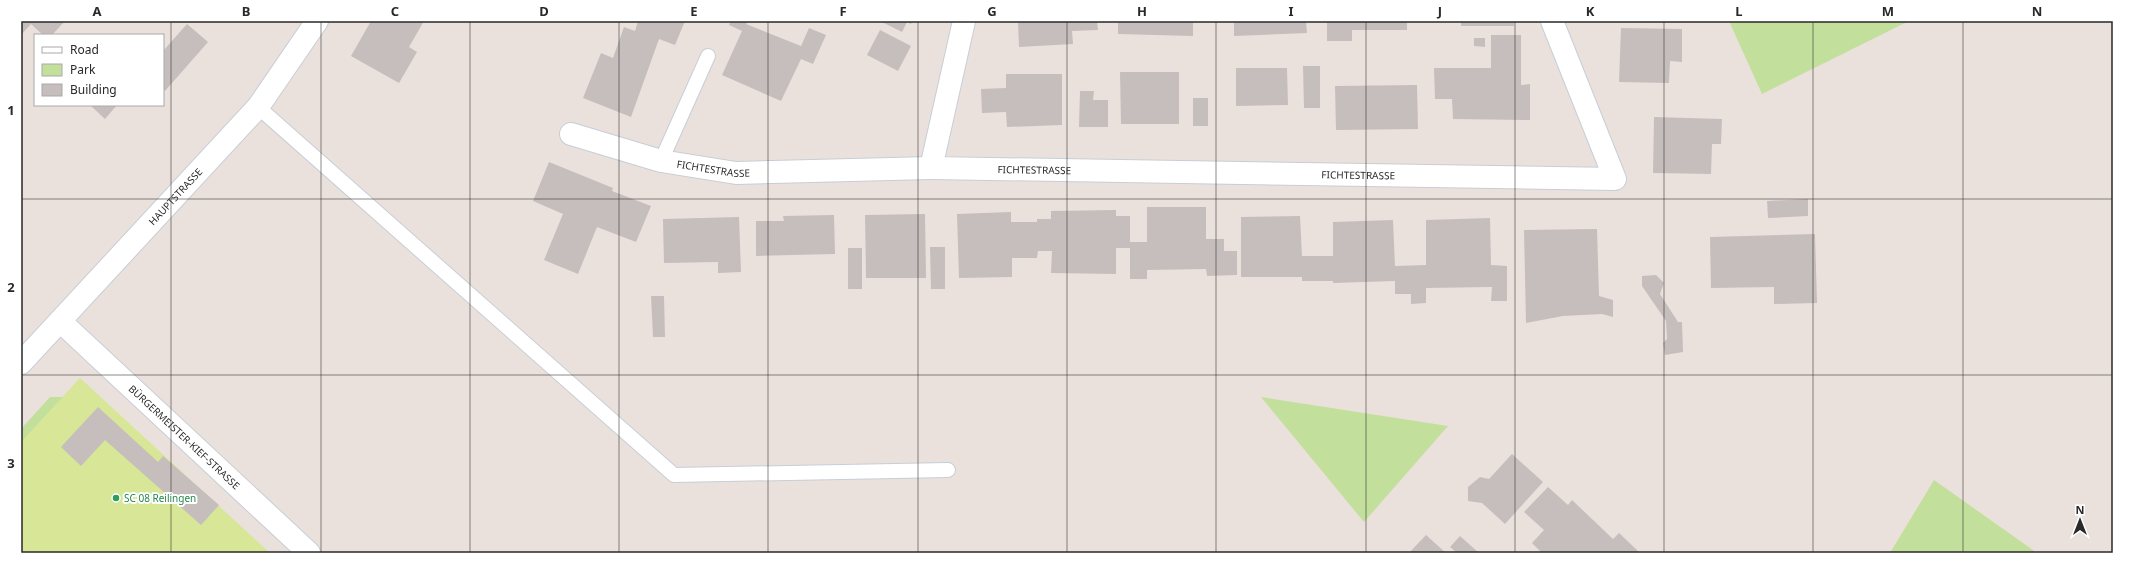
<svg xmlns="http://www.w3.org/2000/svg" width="2134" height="574" font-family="'Noto Sans',sans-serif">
  <rect width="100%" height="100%" fill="#ebe1dc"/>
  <!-- green -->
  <g fill="#c2df9b">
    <polygon points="1729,21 1909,21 1762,94"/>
    <polygon points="50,397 86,397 21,478 21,429"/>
    <polygon points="1261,397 1448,426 1364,522"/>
    <polygon points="1934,480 2037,553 1890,553"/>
  </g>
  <!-- pitch -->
  <polygon fill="#d7e697" points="80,378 270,553 21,553 21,442"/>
  <!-- building -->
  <g fill="#c6bebc">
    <polygon points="21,21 65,21 52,35 43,35 31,24 21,35"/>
    <polygon points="371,21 424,21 409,47 417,52 399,83 351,56"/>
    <polygon points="638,21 685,21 675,45 659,39 631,117 583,98 601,53 613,58 624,27 635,31"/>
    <polygon points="731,21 748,21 746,24 801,46 809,28 826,35 813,64 801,59 781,101 722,75 742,31 729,25"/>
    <polygon points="880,21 912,21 911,24 907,22 902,32"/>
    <polygon points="1018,21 1097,21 1098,30 1072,31 1073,44 1019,47"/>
    <polygon points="1118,21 1193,21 1193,36 1118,34"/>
    <polygon points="1234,21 1306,21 1307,33 1234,36"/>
    <polygon points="1327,21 1407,21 1407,30 1352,30 1352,41 1327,41"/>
    <rect x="1461" y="21" width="53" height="5"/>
    <polygon points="187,24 208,42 165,91 163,89 163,51"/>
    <polygon points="1621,28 1682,29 1682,62 1670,61 1669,83 1619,82"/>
    <polygon points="880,30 911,46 898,71 867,55"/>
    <polygon points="1491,35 1521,35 1521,85 1530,84 1530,120 1453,119 1452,99 1435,99 1434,68 1491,68"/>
    <polygon points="1474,38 1485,38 1485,47 1474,46"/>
    <polygon points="1303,66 1320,66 1320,108 1304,108"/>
    <polygon points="1236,68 1287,68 1288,105 1236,106"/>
    <polygon points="1120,72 1179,72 1179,124 1121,124"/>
    <polygon points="1006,74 1062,74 1062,125 1007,127 1006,112 982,113 981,89 1006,88"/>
    <polygon points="1417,85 1418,129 1336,130 1335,86"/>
    <polygon points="1080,91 1094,91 1093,100 1108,100 1108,127 1079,127"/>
    <rect x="1193" y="98" width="15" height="28"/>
    <polygon points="90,105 117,105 105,119"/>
    <polygon points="1654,117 1722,119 1721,144 1712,144 1711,174 1653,173"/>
    <polygon points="549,162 613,188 612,191 651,206 636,242 597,227 578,274 544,260 563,214 533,201"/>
    <polygon points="1808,199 1808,216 1768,218 1767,201"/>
    <polygon points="1147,207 1206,207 1206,239 1224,239 1224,251 1237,251 1237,275 1207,276 1206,269 1147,270 1147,279 1130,279 1130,248 1116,248 1116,274 1051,273 1052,251 1038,251 1037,258 1012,258 1012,277 959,278 957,214 1011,212 1011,222 1037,222 1037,219 1051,219 1051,211 1116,210 1116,216 1130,216 1130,242 1147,242"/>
    <polygon points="925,214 926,278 866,278 865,215"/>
    <polygon points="834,215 835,254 756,256 756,221 784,221 783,216"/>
    <polygon points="1300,216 1302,256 1333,256 1333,222 1393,220 1395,266 1426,265 1426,220 1490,218 1491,265 1507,266 1507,301 1491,301 1492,287 1426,288 1426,303 1411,304 1411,294 1395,294 1395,281 1333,283 1333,281 1302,281 1302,277 1241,277 1241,217"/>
    <polygon points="739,217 741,272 718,273 718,262 664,263 663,219"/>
    <polygon points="1597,229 1599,296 1613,300 1613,317 1602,314 1563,316 1526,323 1524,230"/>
    <polygon points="1815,234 1817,303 1774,304 1774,287 1711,288 1710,237"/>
    <polygon points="930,247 945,247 945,289 931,289"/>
    <rect x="848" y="248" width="14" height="41"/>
    <polygon points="1656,275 1664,283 1660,294 1678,322 1682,322 1683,352 1665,355 1663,343 1667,339 1666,321 1642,286 1642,276"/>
    <polygon points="651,296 664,296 665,337 653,337"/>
    <polygon points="98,407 158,462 163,456 219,505 201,525 105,440 81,466 61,447"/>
    <polygon points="1512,454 1543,482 1505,524 1482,503 1468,501 1468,487 1480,477 1489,479"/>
    <polygon points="1548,487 1568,505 1572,500 1613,539 1619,533 1638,551 1637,553 1542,553 1532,543 1544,530 1524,512"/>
    <polygon points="1426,535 1446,553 1409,553"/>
    <polygon points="1460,536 1479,553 1457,553 1450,547"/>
  </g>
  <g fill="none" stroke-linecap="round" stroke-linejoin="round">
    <!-- service casing -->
    <g stroke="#c7ced7" stroke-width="16">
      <g id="service">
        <polyline points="258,107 674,475 948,470"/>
        <polyline points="661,161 708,56"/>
      </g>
    </g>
    <!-- minor casing -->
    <g stroke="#c7ced7" stroke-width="24">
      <g id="minor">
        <path id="s1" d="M964,21L931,168L1615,179L1552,21"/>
        <path id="s2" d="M571,134L661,161L736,173L931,168"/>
        <path id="s3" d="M60,321L309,553"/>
      </g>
    </g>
    <!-- tertiary casing -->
    <g stroke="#c7ced7" stroke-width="24">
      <g id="tertiary">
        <path id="s4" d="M21,363L258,107L317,21"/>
      </g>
    </g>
    <!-- service -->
    <use href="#service" stroke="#fff" stroke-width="14"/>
    <!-- minor -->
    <use href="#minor" stroke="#fff" stroke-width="22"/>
    <!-- tertiary -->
    <use href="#tertiary" stroke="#fff" stroke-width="22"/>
  </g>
  <!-- grid -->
  <path fill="none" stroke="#292929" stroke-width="1" stroke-opacity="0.55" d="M171,21V553M321,21V553M470,21V553M619,21V553M768,21V553M918,21V553M1067,21V553M1216,21V553M1366,21V553M1515,21V553M1664,21V553M1813,21V553M1963,21V553M21,199H2113M21,375H2113"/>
  <!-- markers -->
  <circle fill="#2e9e5b" stroke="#fff" stroke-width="1.5" cx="116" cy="498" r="4"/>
  <g text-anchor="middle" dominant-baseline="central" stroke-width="4" stroke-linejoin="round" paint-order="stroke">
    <!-- street labels -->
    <g font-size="10" fill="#292929" stroke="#fff">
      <text stroke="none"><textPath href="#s2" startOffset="147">FICHTESTRASSE</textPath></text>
      <text stroke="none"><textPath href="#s1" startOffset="254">FICHTESTRASSE</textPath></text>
      <text stroke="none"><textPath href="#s1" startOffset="578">FICHTESTRASSE</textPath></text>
      <text stroke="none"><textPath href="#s4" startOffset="227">HAUPTSTRASSE</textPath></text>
      <text stroke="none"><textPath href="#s3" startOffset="170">BÜRGERMEISTER-KIEF-STRASSE</textPath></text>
    </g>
    <!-- leisure labels -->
    <g font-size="10" fill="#27864d" stroke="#fff" text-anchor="start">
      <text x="124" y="498">SC 08 Reilingen</text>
    </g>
  </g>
  <!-- border -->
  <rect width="2134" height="574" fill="none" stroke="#ffffff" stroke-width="44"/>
  <!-- legend -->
  <rect x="34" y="34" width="130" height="72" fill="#ffffff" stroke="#a9a9a9"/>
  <rect x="42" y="47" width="20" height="6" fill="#ffffff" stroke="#a9a9a9"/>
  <text x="70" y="54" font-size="12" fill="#292929">Road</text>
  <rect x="42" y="64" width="20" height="12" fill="#c2df9b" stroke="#a9a9a9"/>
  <text x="70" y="74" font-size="12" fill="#292929">Park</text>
  <rect x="42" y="84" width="20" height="12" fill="#c6bebc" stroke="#a9a9a9"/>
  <text x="70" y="94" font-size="12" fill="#292929">Building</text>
  <!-- north arrow -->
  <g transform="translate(2080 520)" stroke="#ffffff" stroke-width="3" paint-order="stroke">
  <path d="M0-3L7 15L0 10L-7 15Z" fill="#292929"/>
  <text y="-6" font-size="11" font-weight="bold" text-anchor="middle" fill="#292929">N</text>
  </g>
  <rect x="22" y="22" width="2090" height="530" fill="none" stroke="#292929" stroke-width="1.5"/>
  <g font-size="13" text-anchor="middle" font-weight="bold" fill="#292929">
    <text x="97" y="16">A</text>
    <text x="246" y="16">B</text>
    <text x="395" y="16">C</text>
    <text x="544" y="16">D</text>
    <text x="694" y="16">E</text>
    <text x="843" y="16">F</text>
    <text x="992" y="16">G</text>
    <text x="1142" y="16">H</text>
    <text x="1291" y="16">I</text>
    <text x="1440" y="16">J</text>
    <text x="1590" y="16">K</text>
    <text x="1739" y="16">L</text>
    <text x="1888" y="16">M</text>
    <text x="2037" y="16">N</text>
    <text x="11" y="115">1</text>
    <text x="11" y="292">2</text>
    <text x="11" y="468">3</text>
  </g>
</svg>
